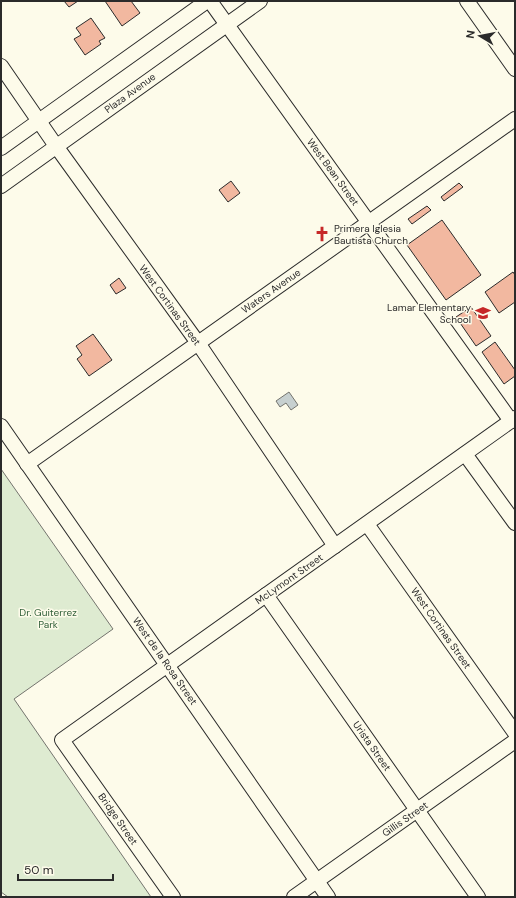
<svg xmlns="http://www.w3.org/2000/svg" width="516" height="898" font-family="'DM Sans',sans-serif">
  <rect width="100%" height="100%" fill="#fdfbea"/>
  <!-- green -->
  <polygon fill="#deebd1" stroke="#74746e" points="1,469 113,629 14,699 151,897 8,897 1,892"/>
  <!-- water -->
  <polygon fill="#c7d0d0" stroke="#74746e" points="289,392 298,405 291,410 286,403 280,407 276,401"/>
  <!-- building -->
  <g fill="#f2b8a0" stroke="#2b2b2b">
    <polygon points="64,1 78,1 69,7"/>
    <polygon points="105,1 131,1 140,13 122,26"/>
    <polygon points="91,18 105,38 99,41 101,44 85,55 74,39 81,35 76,28"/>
    <polygon points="231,181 240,193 228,202 219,190"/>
    <polygon points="459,183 463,187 444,201 441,197"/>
    <polygon points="427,206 431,210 412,224 408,219"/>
    <polygon points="442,220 481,275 446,300 407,245"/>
    <polygon points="513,272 515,275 515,302 499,313 485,292"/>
    <polygon points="119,278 126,288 116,294 110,285"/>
    <polygon points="471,307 491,336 476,346 456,317"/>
    <polygon points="93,334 112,360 89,376 77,359 82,355 76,346"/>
    <polygon points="495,342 515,370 515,376 504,384 482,352"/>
  </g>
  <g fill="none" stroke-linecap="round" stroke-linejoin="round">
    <!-- minor casing -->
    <g stroke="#2b2b2b" stroke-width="16">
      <g id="minor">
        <polyline points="210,1 511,421"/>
        <polyline points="467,1 515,69"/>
        <polyline points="1,66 56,146 198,343 335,546"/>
        <polyline points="1,148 207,1"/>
        <polyline points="1,186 260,1"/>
        <polyline points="1,426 328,897"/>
        <polyline points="465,454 515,523"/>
        <polyline points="27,464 515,119"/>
        <polyline points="367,524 515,733"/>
        <polyline points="266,595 478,897"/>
        <polyline points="173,897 62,740 515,418"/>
        <polyline points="294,897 515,741"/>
      </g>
    </g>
    <!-- minor -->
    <use href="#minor" stroke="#fdfbea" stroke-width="14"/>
  </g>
  <!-- icons -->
  <defs>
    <g id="church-bare" transform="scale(1.2)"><path d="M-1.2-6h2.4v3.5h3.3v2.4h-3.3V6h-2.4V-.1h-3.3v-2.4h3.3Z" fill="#c62828" stroke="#fdfbea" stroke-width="2.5" paint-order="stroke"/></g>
    <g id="school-bare" transform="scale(1.2)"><path d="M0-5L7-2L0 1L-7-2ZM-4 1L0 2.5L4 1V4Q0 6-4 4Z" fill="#c62828" stroke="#fdfbea" stroke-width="2.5" paint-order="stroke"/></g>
  </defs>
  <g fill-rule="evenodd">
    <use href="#church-bare" x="322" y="234"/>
    <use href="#school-bare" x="483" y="313"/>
  </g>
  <g text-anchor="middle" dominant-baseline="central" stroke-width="3" stroke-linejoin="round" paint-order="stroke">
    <!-- street labels -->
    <g font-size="10" fill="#2b2b2b" stroke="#fdfbea">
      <text transform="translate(130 93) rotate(-36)">Plaza Avenue</text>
      <text transform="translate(333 172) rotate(54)">West Bean Street</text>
      <text transform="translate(271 291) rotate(-35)">Waters Avenue</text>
      <text transform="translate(170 305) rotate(54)">West Cortinas Street</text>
      <text transform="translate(289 579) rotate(-35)">McLymont Street</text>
      <text transform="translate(441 628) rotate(55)">West Cortinas Street</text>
      <text transform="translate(165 661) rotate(55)">West de la Rosa Street</text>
      <text transform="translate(372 746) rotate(55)">Urista Street</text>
      <text transform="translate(118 819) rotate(55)">Bridge Street</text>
      <text transform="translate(405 819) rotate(-35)">Gillis Street</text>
    </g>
    <!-- poi labels -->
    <g font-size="10" fill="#2b2b2b" stroke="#fdfbea" text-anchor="start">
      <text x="334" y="228">Primera Iglesia<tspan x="334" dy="12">Bautista Church</tspan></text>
      <text x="471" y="307" text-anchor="end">Lamar Elementary<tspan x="471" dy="12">School</tspan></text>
    </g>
    <!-- park labels -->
    <g font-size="10" fill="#34623c" stroke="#fdfbea">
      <text x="48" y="612">Dr. Guiterrez<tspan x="48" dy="12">Park</tspan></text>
    </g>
  </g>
  <!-- border -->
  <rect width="516" height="898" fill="none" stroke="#2b2b2b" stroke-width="4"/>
  <!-- north arrow -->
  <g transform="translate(480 36) rotate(280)" stroke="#fdfbea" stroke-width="3" paint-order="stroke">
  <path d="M0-3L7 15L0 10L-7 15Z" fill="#2b2b2b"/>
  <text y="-6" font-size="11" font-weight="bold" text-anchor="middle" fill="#2b2b2b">N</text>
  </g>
  <!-- scale -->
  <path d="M18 874v6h95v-6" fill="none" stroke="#2b2b2b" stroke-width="2"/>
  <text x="24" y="874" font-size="12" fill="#2b2b2b" stroke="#fdfbea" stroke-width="3" paint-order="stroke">50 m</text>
</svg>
